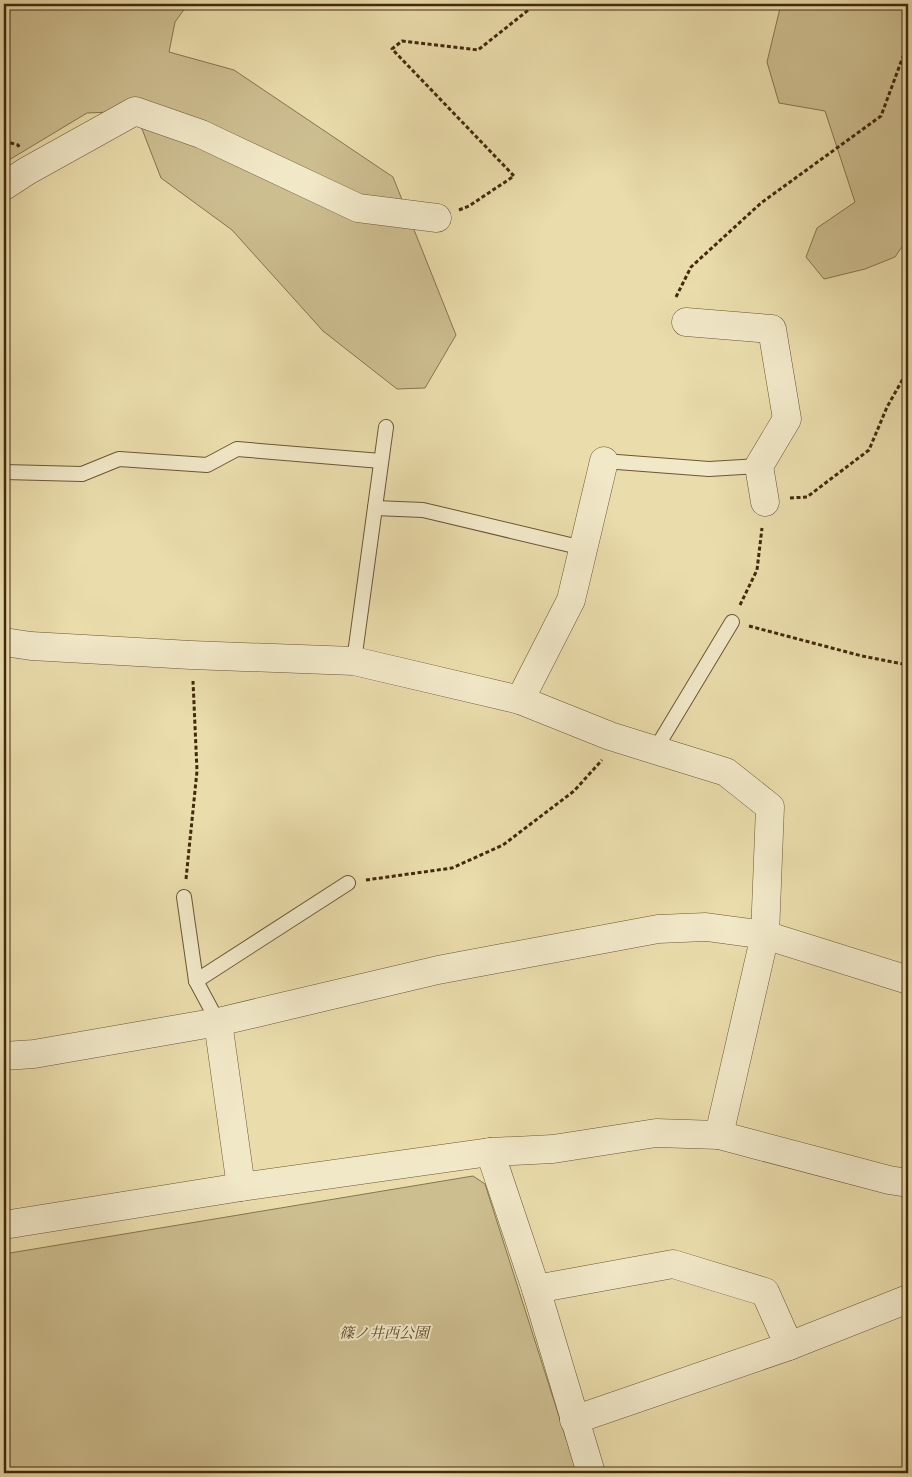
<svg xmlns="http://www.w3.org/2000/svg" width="912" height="1477" font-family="'IM FELL French Canon','Noto Serif JP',serif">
  <rect width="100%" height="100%" fill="#eadcab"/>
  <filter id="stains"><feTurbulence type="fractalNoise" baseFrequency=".004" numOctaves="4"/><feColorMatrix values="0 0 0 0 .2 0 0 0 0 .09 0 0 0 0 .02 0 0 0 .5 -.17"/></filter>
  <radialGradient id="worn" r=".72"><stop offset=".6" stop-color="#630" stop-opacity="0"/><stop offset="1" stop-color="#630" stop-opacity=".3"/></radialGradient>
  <!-- green -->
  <g fill="#cdbe90" stroke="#88744e">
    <polygon points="4,4 188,4 175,22 169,52 234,70 393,177 456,335 425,388 397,389 323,331 232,230 161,178 135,111 87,113 4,163"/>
    <polygon points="781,4 908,4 908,238 895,257 865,269 824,279 806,257 817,228 855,202 825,111 779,103 767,62"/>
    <polygon points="473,1176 485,1184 577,1473 4,1473 4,1254"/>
  </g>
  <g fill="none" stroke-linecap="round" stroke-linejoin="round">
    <!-- service casing -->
    <g stroke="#6c5634" stroke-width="16">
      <g id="service">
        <polyline points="604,461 709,469 759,466"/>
        <polyline points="4,472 82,474 119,459 207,465 237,449 381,461"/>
        <polyline points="375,508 423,510 583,548"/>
        <polyline points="354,661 386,427"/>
        <polyline points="655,750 732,622"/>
        <polyline points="184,897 196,981 218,1022"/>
        <polyline points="196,981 348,883"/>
      </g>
    </g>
    <!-- minor casing -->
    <g stroke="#6c5634" stroke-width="29">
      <g id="minor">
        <polyline points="4,186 27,171 135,111 201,134 358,208 437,218"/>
        <polyline points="686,322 772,329 787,419 759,466 765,502"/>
        <polyline points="4,642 31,646 191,655 354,661 520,700 610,736 726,772 770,807 765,935 719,1135"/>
        <polyline points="520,700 571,600 604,461"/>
        <polyline points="218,1022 241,1187"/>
        <polyline points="4,1056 34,1054 218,1022 438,970 658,929 706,927 765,935 908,980"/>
        <polyline points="490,1152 536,1289 591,1473"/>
        <polyline points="536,1289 673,1264 765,1292 789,1346"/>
        <polyline points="574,1420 789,1346 908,1299"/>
      </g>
    </g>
    <!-- tertiary casing -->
    <g stroke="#6c5634" stroke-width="29">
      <polyline id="tertiary" points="4,1225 241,1187 490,1152 553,1149 656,1133 719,1135 889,1180 908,1183"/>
    </g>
    <!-- path -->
    <g stroke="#42290d" stroke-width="3" stroke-dasharray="4 2.5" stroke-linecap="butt">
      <polyline points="4,141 18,145 19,147"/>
      <polyline points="459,210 469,206 514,176 392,49 402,41 478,50 536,4"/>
      <polyline points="676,297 691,267 761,203 881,116 908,43"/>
      <polyline points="790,498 807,497 869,450 887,407 908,370"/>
      <polyline points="740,605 757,570 762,528"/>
      <polyline points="749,626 862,656 908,665"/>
      <polyline points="186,879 197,771 193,681"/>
      <polyline points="366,880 452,868 503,845 574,791 602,760"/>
    </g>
    <!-- service -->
    <use href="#service" stroke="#f1e8c8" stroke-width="14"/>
    <!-- minor -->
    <use href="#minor" stroke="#f1e8c8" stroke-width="28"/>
    <!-- tertiary -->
    <use href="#tertiary" stroke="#f1e8c8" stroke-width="28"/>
  </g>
  <g text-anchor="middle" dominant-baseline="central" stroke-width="4" stroke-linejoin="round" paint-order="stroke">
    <!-- park labels -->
    <g font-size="15" font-style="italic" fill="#5e4727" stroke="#f1e8c8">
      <text x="384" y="1333">篠ノ井西公園</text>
    </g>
  </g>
  <!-- margin -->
  <rect width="912" height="1477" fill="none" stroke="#eadcab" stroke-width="20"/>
  <rect x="5" y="5" width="902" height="1467" fill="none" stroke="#42290d" stroke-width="2.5"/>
  <rect x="10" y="10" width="892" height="1457" fill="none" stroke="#42290d"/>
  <rect width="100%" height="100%" filter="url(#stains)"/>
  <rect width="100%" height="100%" fill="url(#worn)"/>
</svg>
